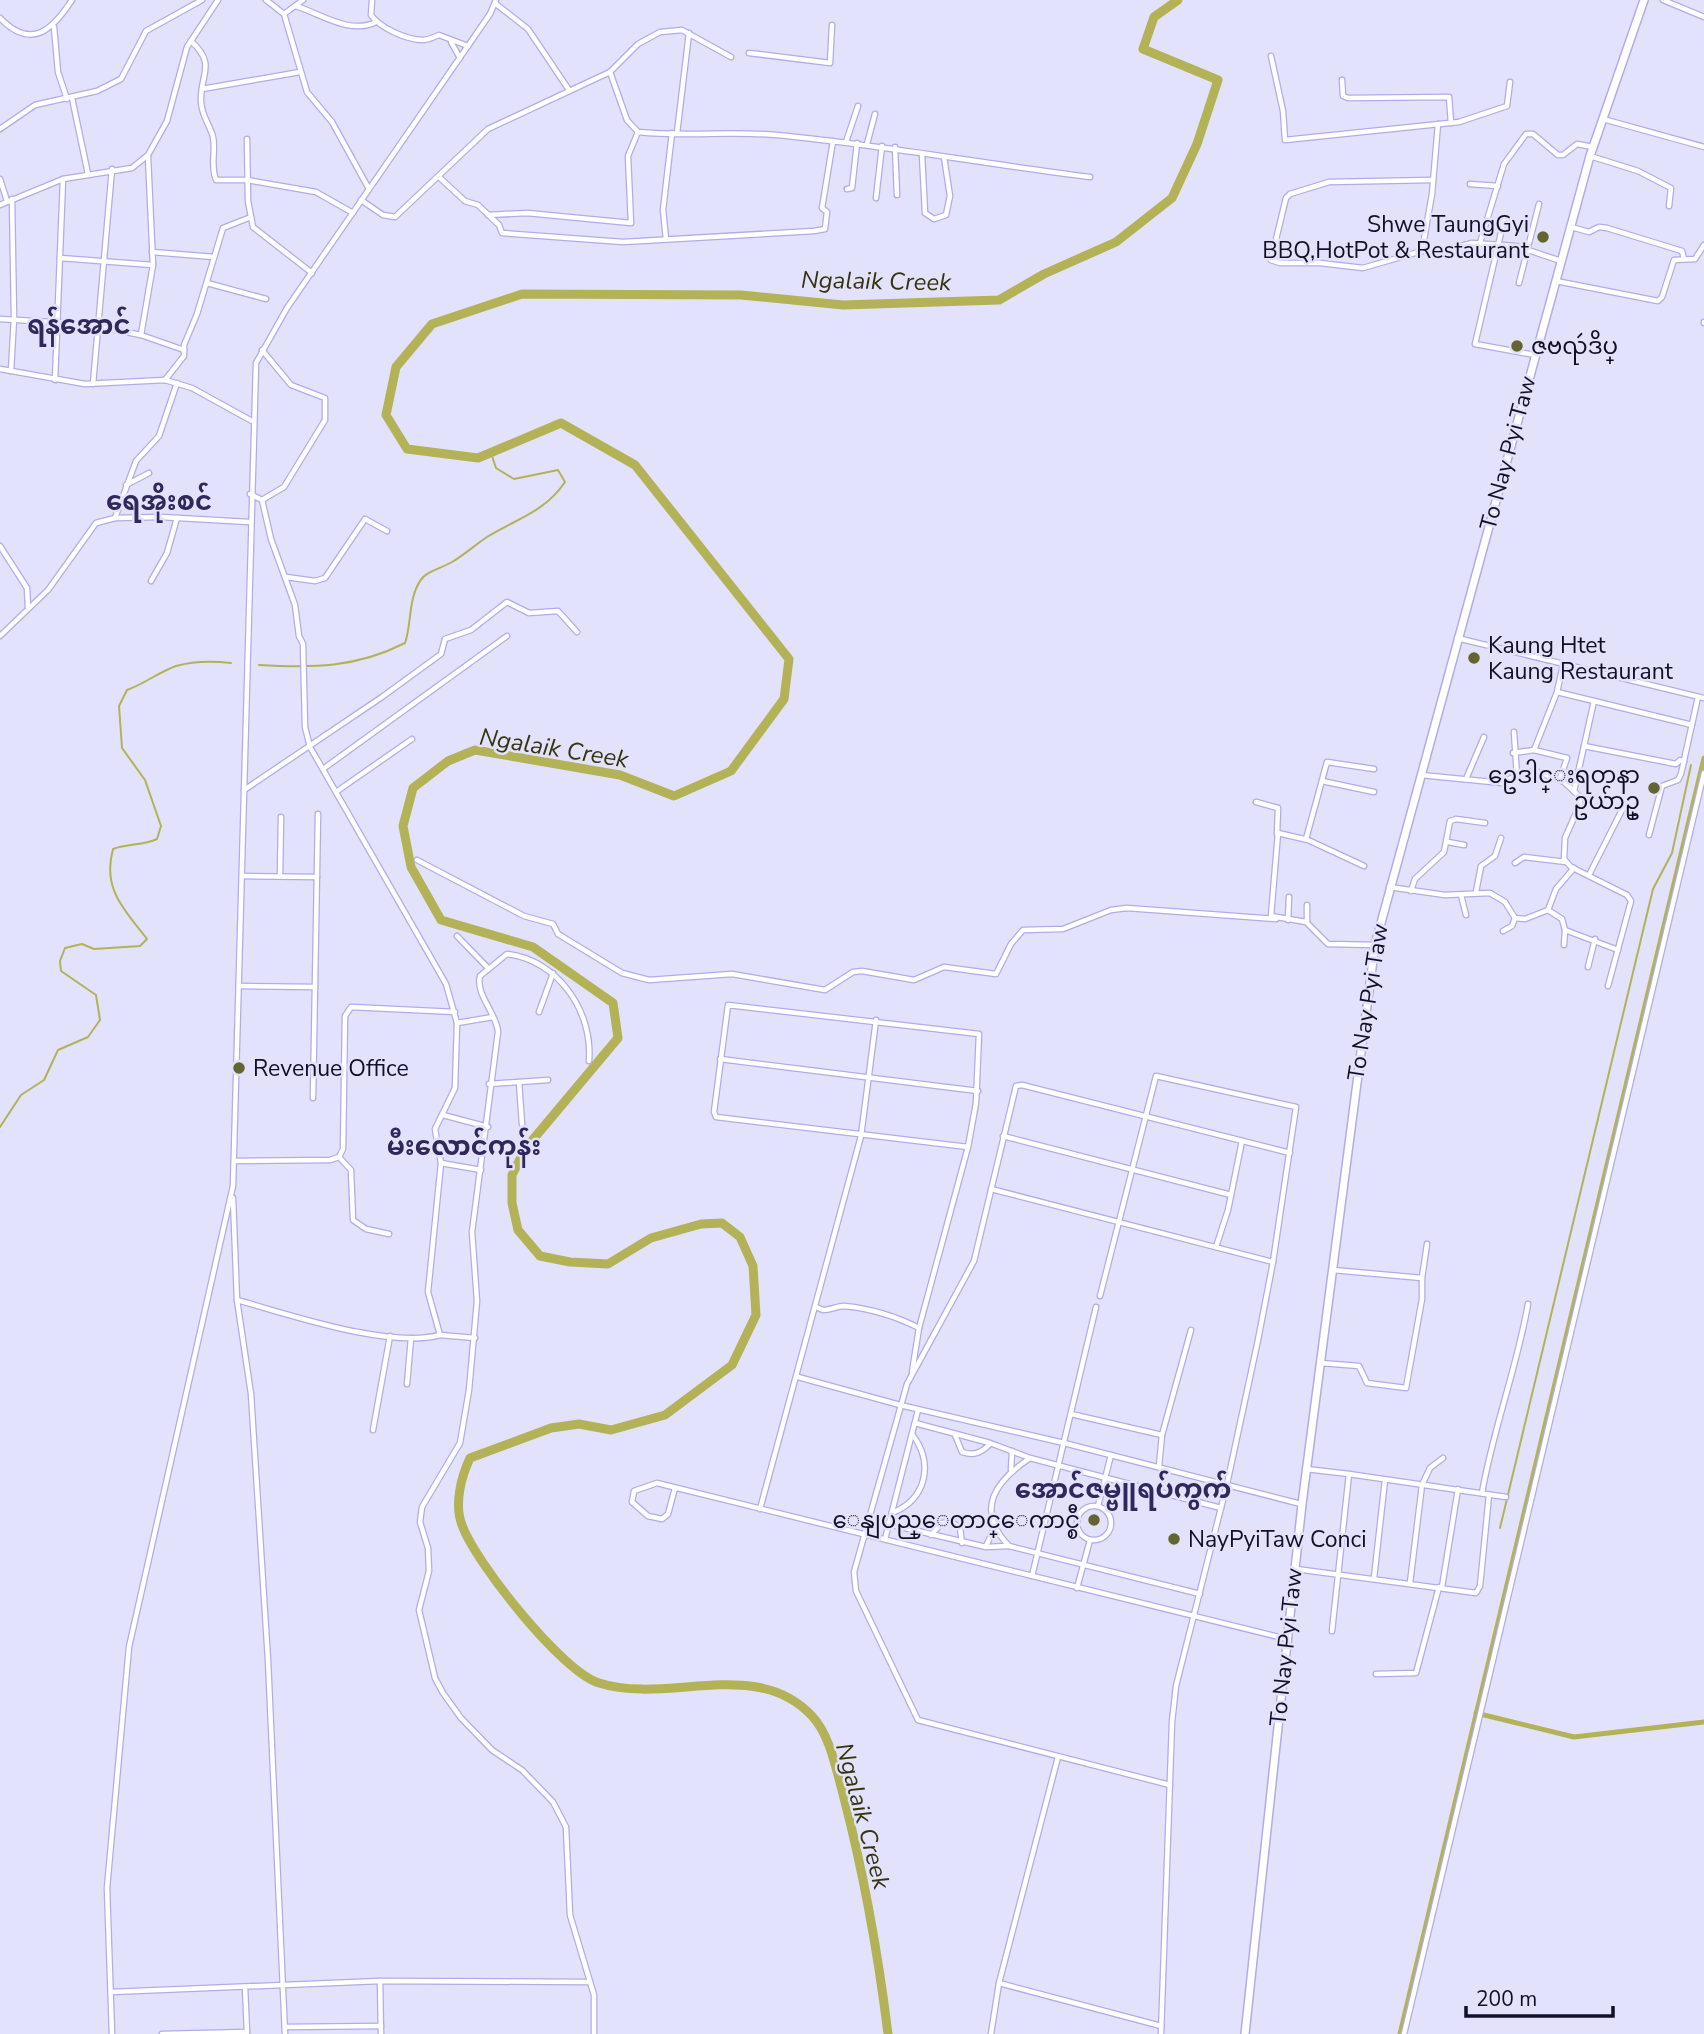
<svg xmlns="http://www.w3.org/2000/svg" width="1704" height="2034" font-family="'Nunito Sans','Noto Sans Myanmar',sans-serif">
  <rect width="100%" height="100%" fill="#e3e2fc"/>
  <g fill="none" stroke-linecap="round" stroke-linejoin="round">
    <!-- stream -->
    <g stroke="#b3b257" stroke-width="2">
      <path d="M259,665C312,668 356,668 405,643C412,622 408,600 420,581C426,571 442,568 452,562C464,555 475,545 487,537C516,519 545,512 565,482L558,470L514,479L496,468L491,453"/>
      <path d="M0,1127L21,1095L44,1080L58,1050L88,1037L100,1020L96,995L61,971L60,961L65,948L82,944L94,949L140,946L147,939C124,909 102,889 113,849C129,843 142,846 157,839L161,826L145,780L122,748L119,706L127,690C144,684 159,672 176,666C194,661 213,661 231,663"/>
      <polyline points="1500,1528 1653,889 1672,853 1691,765"/>
    </g>
    <!-- canal -->
    <g stroke="#b3b257" stroke-width="5">
      <polyline points="1476,1713 1574,1737 1704,1722"/>
      <polyline points="1400,2034 1704,758"/>
    </g>
    <!-- river -->
    <path stroke="#b3b257" stroke-width="9" d="M888,2034C878,1953 864,1874 843,1794C836,1769 830,1735 812,1716C756,1656 668,1705 599,1683C562,1672 475,1562 462,1525C454,1505 461,1477 470,1458L551,1428L579,1424L611,1430L665,1415L732,1365L756,1315L753,1266L740,1237L722,1223L701,1224L651,1238L608,1264L570,1262L540,1256L518,1230L512,1203V1175L525,1149L618,1038L613,1003L533,947L441,920L411,867L403,826L413,788L448,761L475,750L620,775L674,796L731,771L784,699L789,659L635,465L561,423L478,458L407,449L386,415L396,367L432,324L522,294L741,295L843,305L999,300L1044,274L1116,242L1172,198L1197,144L1218,80L1143,49L1154,17L1178,0"/>
    <!-- minor casing -->
    <g stroke="#b1abea" stroke-width="7">
      <g id="minor">
        <polyline points="266,0 284,14 307,92 332,122 369,189"/>
        <path d="M372,0L371,15C380,28 407,40 423,40C429,40 433,37 439,35L468,46"/>
        <polyline points="1663,0 1704,17"/>
        <polyline points="496,4 528,29 569,90"/>
        <path d="M296,6C321,14 350,35 376,22"/>
        <polyline points="284,14 303,0"/>
        <path d="M0,18C32,51 53,29 72,0"/>
        <polyline points="54,27 58,72 67,99"/>
        <path d="M191,41C217,65 200,74 201,101C201,115 210,125 213,137C216,151 210,165 216,180H247L316,192L353,213"/>
        <polyline points="451,42 460,58"/>
        <polyline points="749,53 830,63 832,25"/>
        <polyline points="1271,56 1283,111 1285,140 1459,122 1507,106 1510,82"/>
        <path d="M610,72L627,120L638,132C684,137 730,131 777,135C882,145 985,164 1090,177"/>
        <polyline points="1342,80 1343,96 1348,98 1449,97 1451,123"/>
        <polyline points="202,89 300,72"/>
        <polyline points="72,98 88,174"/>
        <polyline points="1603,119 1704,147"/>
        <polyline points="0,129 35,105 97,91 121,79 146,31 202,0"/>
        <polyline points="677,133 689,33"/>
        <polyline points="247,139 248,201 253,227 312,273"/>
        <polyline points="846,142 858,106"/>
        <polyline points="867,144 875,114"/>
        <polyline points="895,147 897,195"/>
        <polyline points="922,154 925,213 934,219 946,215 950,196 944,157"/>
        <polyline points="1590,156 1638,171 1671,188 1669,206"/>
        <polyline points="439,177 465,201 478,205 499,225 502,233 623,242 814,231 825,229 827,212 822,208 833,141"/>
        <polyline points="0,179 7,201"/>
        <polyline points="1432,180 1329,182 1290,194 1286,198 1271,260 1280,263 1320,263 1363,268 1422,251 1439,252 1472,243 1516,246 1561,261"/>
        <polyline points="1470,184 1498,186"/>
        <polyline points="847,189 852,188 857,143"/>
        <polyline points="876,198 882,146"/>
        <polyline points="361,200 383,215 395,217 488,129 610,72 638,44 660,32 682,30 731,57"/>
        <polyline points="0,205 63,179 132,168 148,155 167,121 187,47 218,0"/>
        <polyline points="488,215 527,213 631,223 628,156 638,132"/>
        <polyline points="1504,220 1475,344 1535,355"/>
        <polyline points="1571,227 1589,232 1599,227 1607,228 1682,251 1684,259"/>
        <polyline points="666,239 663,210 672,133"/>
        <polyline points="1480,243 1504,164 1526,134 1533,134 1558,155 1563,155 1577,144 1593,147"/>
        <polyline points="1422,251 1432,194 1438,124"/>
        <polyline points="152,252 214,257"/>
        <polyline points="60,258 153,265"/>
        <polyline points="1556,281 1658,301 1662,297 1674,260 1695,259 1704,245"/>
        <polyline points="207,283 266,299"/>
        <polyline points="1519,283 1539,204"/>
        <polyline points="0,319 85,324 141,335 184,350"/>
        <polyline points="1704,323 1704,322"/>
        <polyline points="141,335 153,265 148,156"/>
        <polyline points="0,369 85,384 165,380 192,388 252,421"/>
        <polyline points="11,371 14,318 12,199"/>
        <polyline points="55,380 63,179"/>
        <polyline points="165,380 184,356 184,345 197,314 223,228 251,217"/>
        <polyline points="93,384 112,169"/>
        <polyline points="126,485 149,473"/>
        <polyline points="250,494 262,500 271,539 295,605 299,636 303,644 305,727 310,747 446,984 457,1023 455,1088 435,1129 441,1163 428,1292 440,1335 475,1338"/>
        <polyline points="262,500 284,487 325,420 325,398 291,385 262,350"/>
        <polyline points="115,518 136,461 159,436 177,383"/>
        <polyline points="0,546 27,588 28,608"/>
        <polyline points="286,577 315,581 325,578 365,519 387,531"/>
        <polyline points="151,581 167,553 177,518"/>
        <polyline points="0,636 48,590 96,523 115,518 161,517 249,522"/>
        <polyline points="1457,638 1704,698"/>
        <polyline points="1557,692 1692,725"/>
        <polyline points="1514,732 1517,776"/>
        <polyline points="1584,746 1676,764 1680,760 1684,762"/>
        <polyline points="1534,750 1557,692 1563,665"/>
        <polyline points="1513,753 1534,750 1567,758 1560,779"/>
        <polyline points="323,769 507,636"/>
        <polyline points="1421,775 1502,783 1523,772 1538,772 1564,782 1579,796 1580,804 1565,838 1564,859 1571,867 1627,895 1631,901 1608,986"/>
        <polyline points="1466,779 1484,737"/>
        <polyline points="1322,781 1374,792"/>
        <polyline points="244,790 382,697 441,654 445,639 471,630 507,602 529,613 558,611 577,632"/>
        <polyline points="1574,791 1594,701"/>
        <polyline points="336,792 412,739"/>
        <polyline points="1256,802 1278,808 1277,834"/>
        <polyline points="1649,835 1662,786 1678,780 1681,774 1698,697"/>
        <polyline points="1306,839 1327,762 1374,769"/>
        <polyline points="1448,842 1464,845"/>
        <polyline points="417,860 524,916 553,924 558,934 622,973 649,980 732,974 825,990 853,972 862,971 914,980 944,967 996,974 1011,944 1023,930 1063,929 1111,910 1127,908 1276,919"/>
        <polyline points="1515,863 1524,857 1566,862"/>
        <polyline points="1364,866 1308,840 1278,833 1271,916 1306,922 1328,944 1375,945"/>
        <polyline points="1589,875 1626,802"/>
        <polyline points="242,876 317,877"/>
        <polyline points="280,876 281,817"/>
        <polyline points="1389,887 1445,895 1490,893 1505,902 1515,918 1525,919 1548,910 1562,919 1565,930 1618,950"/>
        <polyline points="1411,891 1415,879 1444,852 1450,821 1456,819 1485,823"/>
        <polyline points="1476,892 1481,866 1495,856 1501,838"/>
        <polyline points="1461,895 1466,915"/>
        <polyline points="1307,905 1307,922"/>
        <polyline points="1548,910 1556,889 1574,868"/>
        <polyline points="1288,920 1289,897"/>
        <polyline points="1503,931 1512,926 1515,918"/>
        <polyline points="457,936 488,968"/>
        <polyline points="1564,945 1565,930"/>
        <polyline points="1588,967 1595,939"/>
        <polyline points="239,986 315,987"/>
        <polyline points="539,1012 553,973"/>
        <polyline points="457,1023 493,1017"/>
        <polyline points="720,1059 978,1091"/>
        <path d="M589,1061C593,1011 558,960 507,954L480,976C475,994 497,1014 498,1032L472,1232L477,1301L469,1390L460,1443L422,1507L420,1522L428,1548L429,1571L419,1610L435,1678L443,1693L461,1718L492,1750L522,1770L553,1802L566,1827L570,1915L594,1995V2034"/>
        <polyline points="519,1082 522,1124"/>
        <polyline points="489,1084 548,1080"/>
        <polyline points="313,1098 318,814"/>
        <polyline points="443,1115 488,1127"/>
        <polyline points="1003,1136 1231,1195"/>
        <polyline points="339,1157 351,1170 353,1220 366,1229 389,1234"/>
        <polyline points="234,1161 330,1160 339,1157 343,1149 345,1016 351,1007 455,1012"/>
        <polyline points="441,1163 481,1170"/>
        <polyline points="991,1189 1273,1262"/>
        <polyline points="233,1198 237,1300 251,1394 268,1660 285,2034"/>
        <polyline points="1216,1247 1228,1210 1242,1141"/>
        <polyline points="1333,1270 1422,1278"/>
        <polyline points="1100,1296 1156,1076 1296,1107 1273,1262 1258,1340 1227,1484 1176,1686 1172,1722 1161,2034"/>
        <path d="M237,1300C288,1314 389,1349 440,1335"/>
        <path d="M816,1307L823,1310C831,1310 837,1306 844,1306C869,1308 898,1317 919,1328"/>
        <polyline points="1321,1363 1359,1366 1367,1383 1406,1388 1422,1299 1422,1278 1427,1244"/>
        <polyline points="912,1372 919,1328 968,1147 976,1103 979,1034 728,1005 714,1112 716,1117 968,1147"/>
        <polyline points="798,1377 900,1405"/>
        <polyline points="407,1384 411,1338"/>
        <polyline points="900,1405 1064,1443 1301,1504"/>
        <polyline points="1071,1414 1162,1435"/>
        <polyline points="915,1423 990,1443 1030,1458"/>
        <polyline points="373,1430 390,1336"/>
        <path d="M955,1435L962,1452C974,1456 981,1453 990,1444"/>
        <polyline points="1159,1466 1162,1435 1191,1330"/>
        <polyline points="1306,1469 1349,1474"/>
        <polyline points="1011,1470 1012,1451"/>
        <polyline points="675,1488 668,1514 662,1519 648,1516 632,1502 634,1491 657,1483 1287,1639"/>
        <path d="M1482,1493C1493,1429 1517,1368 1528,1304"/>
        <circle cx="1094" cy="1523" r="17"/>
        <polyline points="1098,1506 1111,1455"/>
        <polyline points="760,1509 861,1136 876,1020"/>
        <path d="M892,1513C927,1499 934,1463 912,1434"/>
        <polyline points="888,1524 986,1547 1008,1546"/>
        <polyline points="931,1535 942,1523 952,1522 960,1528 962,1543"/>
        <polyline points="885,1539 918,1410"/>
        <polyline points="986,1546 995,1527"/>
        <polyline points="1296,1569 1476,1593 1480,1586 1489,1495"/>
        <polyline points="1032,1576 1096,1307"/>
        <polyline points="1374,1578 1385,1480"/>
        <polyline points="1410,1583 1422,1485 1430,1468 1443,1458"/>
        <polyline points="1442,1587 1458,1489"/>
        <polyline points="1077,1588 1090,1540"/>
        <path d="M1200,1594L1009,1546C974,1509 996,1481 1030,1458L1221,1508"/>
        <polyline points="1332,1631 1349,1474 1506,1497"/>
        <polyline points="1376,1674 1416,1673 1439,1587"/>
        <polyline points="1170,1785 918,1720 856,1591 854,1572 907,1384 974,1261 1016,1086 1022,1085 1290,1153"/>
        <polyline points="380,1981 381,2034"/>
        <polyline points="999,1983 1161,2026"/>
        <polyline points="245,1987 247,2032"/>
        <polyline points="111,1992 380,1981 588,1982"/>
        <polyline points="285,2027 381,2026"/>
        <polyline points="112,2034 107,1888 129,1647 233,1186 256,363 287,308 490,14 496,0"/>
        <polyline points="162,2034 247,2032"/>
        <polyline points="991,2034 999,1983 1058,1757"/>
        <polyline points="1404,2034 1704,773"/>
      </g>
    </g>
    <!-- primary casing -->
    <g stroke="#b1abea" stroke-width="10">
      <polyline id="primary" points="1245,2034 1302,1504 1375,945 1590,156 1644,0"/>
    </g>
    <!-- minor -->
    <use href="#minor" stroke="#fff" stroke-width="4.5"/>
    <!-- primary -->
    <use href="#primary" stroke="#fff" stroke-width="7"/>
  </g>
  <!-- markers -->
  <g fill="#646430" stroke="#e3e2fc" stroke-width="2.5">
    <circle cx="1543" cy="237" r="7"/>
    <circle cx="1517" cy="346" r="7"/>
    <circle cx="1474" cy="658" r="7"/>
    <circle cx="1654" cy="788" r="7"/>
    <circle cx="239" cy="1068" r="7"/>
    <circle cx="1094" cy="1520" r="7"/>
    <circle cx="1174" cy="1539" r="7"/>
  </g>
  <g text-anchor="middle" dominant-baseline="central" stroke-width="5" stroke-linejoin="round" paint-order="stroke">
    <!-- poi labels -->
    <g font-size="23" fill="#130f26" stroke="#e3e2fc" text-anchor="start">
      <text x="1529" y="224" text-anchor="end">Shwe TaungGyi<tspan x="1529" dy="26">BBQ,HotPot &amp; Restaurant</tspan></text>
      <text x="1531" y="346">ဇဗၺဴဒိပ္</text>
      <text x="1488" y="645">Kaung Htet<tspan x="1488" dy="26">Kaung Restaurant</tspan></text>
      <text x="1640" y="775" text-anchor="end">ဥေဒါင္းရတနာ<tspan x="1640" dy="26">ဥယ်ာဥ္</tspan></text>
      <text x="253" y="1068">Revenue Office</text>
      <text x="1080" y="1520" text-anchor="end">ေနျပည္ေတာင္ေကာင္စီ</text>
      <text x="1188" y="1539">NayPyiTaw Conci</text>
    </g>
    <!-- street labels -->
    <g font-size="23" fill="#130f26" stroke="#e3e2fc">
      <text transform="translate(1508 453) rotate(-75)">To Nay Pyi Taw</text>
      <text transform="translate(1368 1002) rotate(-81)">To Nay Pyi Taw</text>
      <text transform="translate(1286 1647) rotate(-84)">To Nay Pyi Taw</text>
    </g>
    <!-- water labels -->
    <g font-size="24" font-style="italic" fill="#35340d" stroke="#e3e2fc">
      <text transform="translate(876 281) rotate(1)">Ngalaik Creek</text>
      <text transform="translate(554 748) rotate(9)">Ngalaik Creek</text>
      <text transform="translate(863 1816) rotate(75)">Ngalaik Creek</text>
    </g>
    <!-- quarter labels -->
    <g font-size="26" font-weight="bold" fill="#30275a" stroke="#e3e2fc">
      <text x="79" y="325">ရန်အောင်</text>
      <text x="159" y="501">ရေအိုးစင်</text>
      <text x="464" y="1146">မီးလောင်ကုန်း</text>
      <text x="1123" y="1489">အောင်ဇမ္ဗူရပ်ကွက်</text>
    </g>
  </g>
  <!-- scale -->
  <path d="M1466 2006v10h147v-10" fill="none" stroke="#130f26" stroke-width="3.5"/>
  <text x="1476" y="2006" font-size="21" fill="#130f26" stroke="#e3e2fc" stroke-width="5" paint-order="stroke">200 m</text>
</svg>
